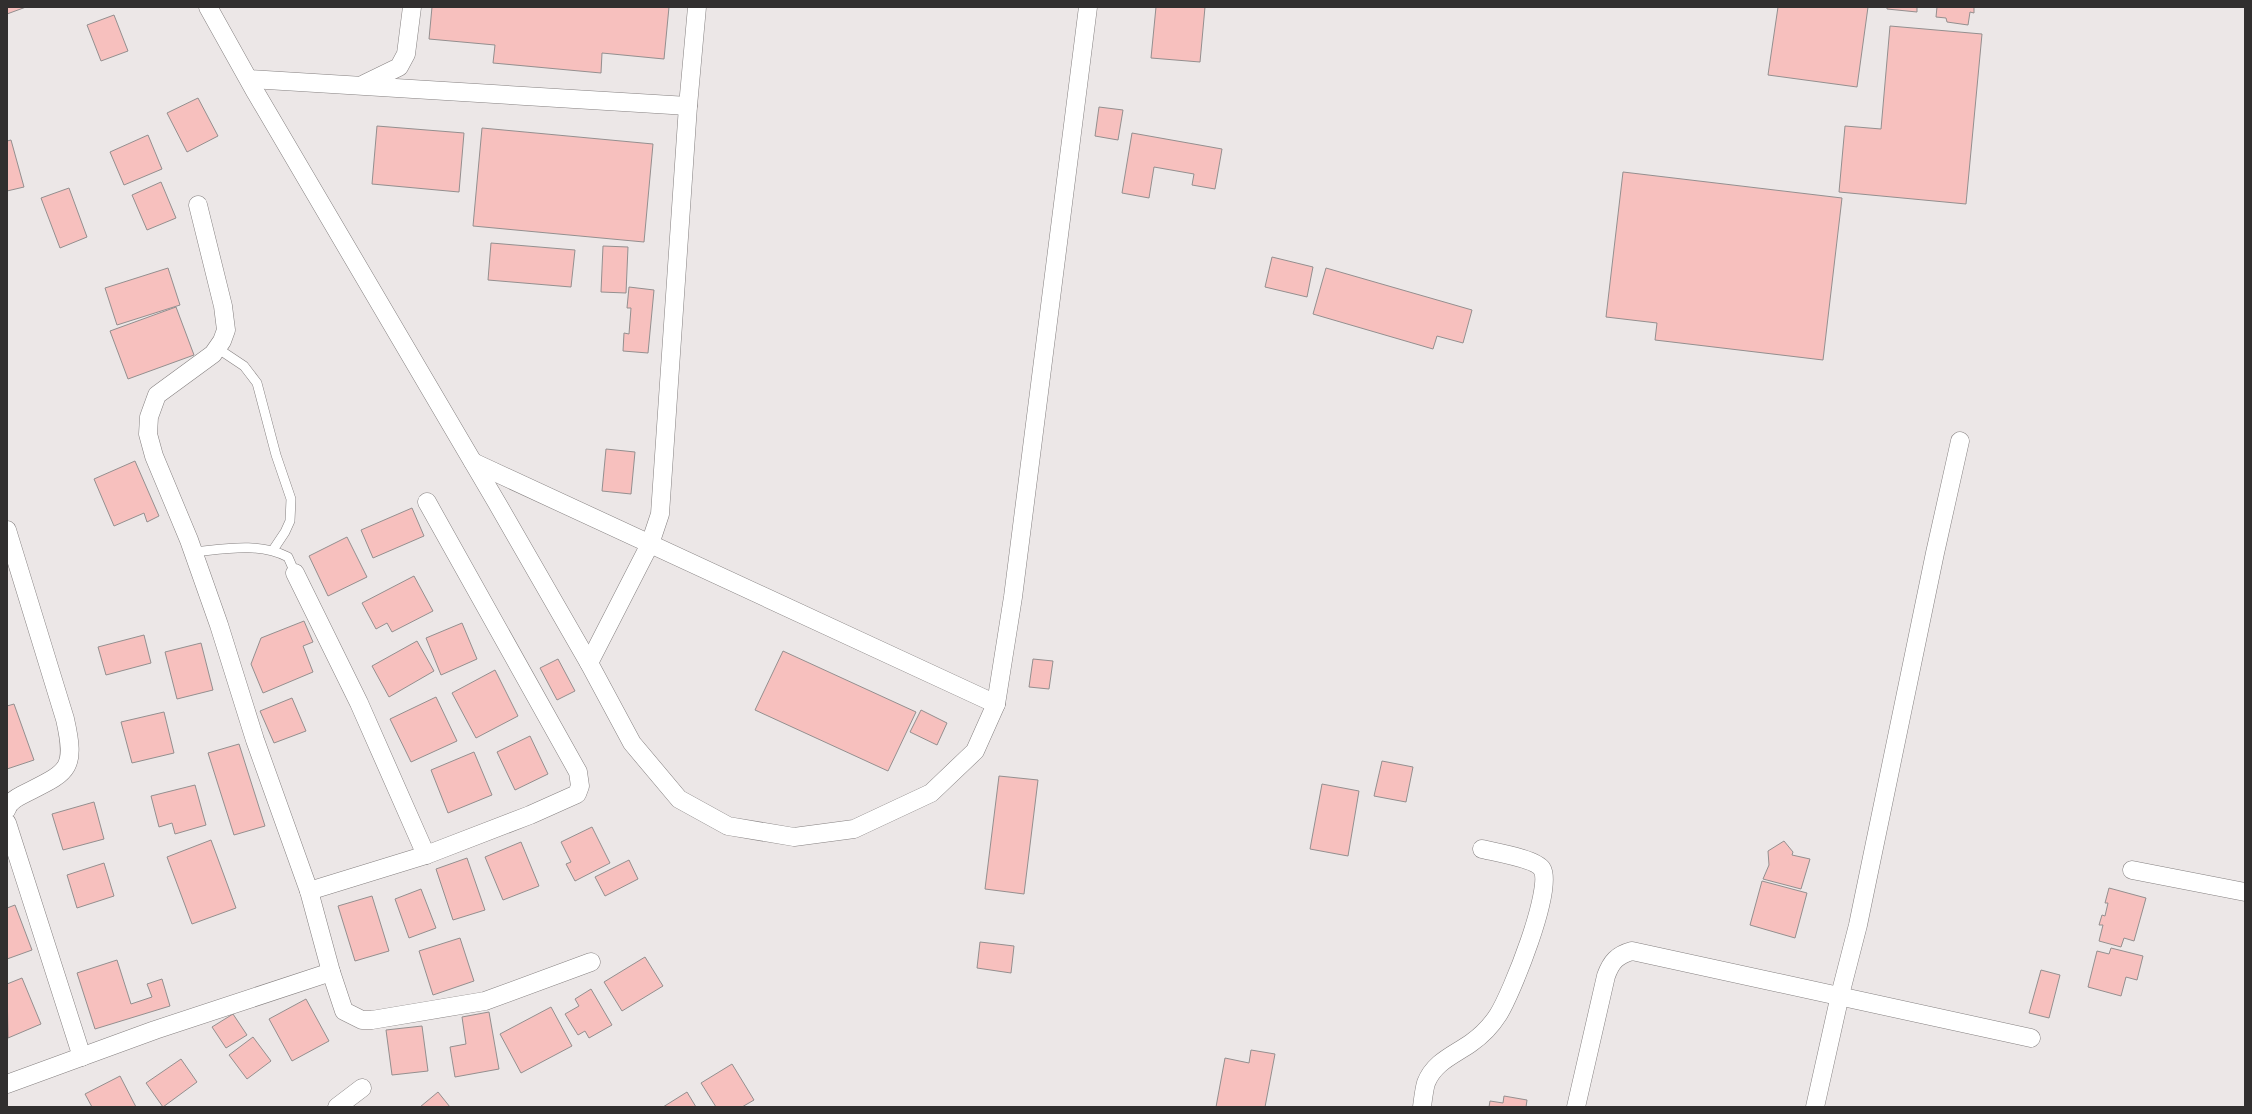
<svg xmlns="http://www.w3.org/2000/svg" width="2252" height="1114" font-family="'PT Serif',serif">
  <rect width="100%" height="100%" fill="#ece7e7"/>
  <!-- building -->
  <g fill="#f7c0be" stroke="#948f8f">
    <polygon points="7,7 26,7 7,14"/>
    <polygon points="432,7 669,7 664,59 602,53 601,73 493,63 495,45 429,39"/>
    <polygon points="1156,7 1205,7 1200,62 1151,58"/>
    <polygon points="1778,7 1868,7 1857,87 1768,75"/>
    <polygon points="1887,7 1917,7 1917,12 1887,9"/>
    <polygon points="1937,7 1974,7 1974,13 1970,12 1968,25 1947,22 1946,18 1936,17"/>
    <polygon points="114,15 128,51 101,61 87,25"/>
    <polygon points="1890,26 1982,34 1966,204 1839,192 1845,126 1881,129"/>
    <polygon points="198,98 218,136 187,152 167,113"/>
    <polygon points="1099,107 1123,110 1118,140 1095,136"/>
    <polygon points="377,126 464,133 459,192 372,184"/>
    <polygon points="482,128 653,144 644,242 473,226"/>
    <polygon points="1132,133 1222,149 1215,189 1192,185 1194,174 1154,167 1149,198 1122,193"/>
    <polygon points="148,135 162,169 124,185 110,152"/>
    <polygon points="11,140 24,187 7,191 7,141"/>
    <polygon points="1623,172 1842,198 1823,360 1655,340 1657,323 1606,317"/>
    <polygon points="161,182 176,218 147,230 132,195"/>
    <polygon points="69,188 87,237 60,248 41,198"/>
    <polygon points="491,243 575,250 571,287 488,280"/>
    <polygon points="603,246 628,247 626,293 601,292"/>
    <polygon points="1272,257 1313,267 1307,297 1265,287"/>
    <polygon points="168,268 180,305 117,325 105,288"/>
    <polygon points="1326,268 1472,310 1463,343 1437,336 1433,349 1313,314"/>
    <polygon points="629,287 654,290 648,353 623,351 624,333 629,334 631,308 627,308"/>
    <polygon points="176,307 194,355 128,379 110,331"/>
    <polygon points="606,449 635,452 631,494 602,491"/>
    <polygon points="135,461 159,516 147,522 144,513 114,526 94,479"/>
    <polygon points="412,508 424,536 373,558 361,530"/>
    <polygon points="347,537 367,577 328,596 309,556"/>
    <polygon points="414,576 433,611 392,632 387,623 376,629 362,603"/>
    <polygon points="304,621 313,642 303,646 313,672 263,693 251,664 261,638"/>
    <polygon points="462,623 477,659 441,675 426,638"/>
    <polygon points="144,635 151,663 106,675 98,647"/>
    <polygon points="417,641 434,671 389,697 372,666"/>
    <polygon points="201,643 213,690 177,699 165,652"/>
    <polygon points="783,651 916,712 888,771 755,710"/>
    <polygon points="558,659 575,691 557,700 540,668"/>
    <polygon points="1033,659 1053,661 1049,689 1029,687"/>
    <polygon points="495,670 518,716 476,738 452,693"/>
    <polygon points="436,697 457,741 411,762 390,719"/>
    <polygon points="292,698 306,731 274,743 260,711"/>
    <polygon points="14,704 34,760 7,769 7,706"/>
    <polygon points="921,710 947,723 937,745 910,732"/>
    <polygon points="164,712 174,753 132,763 121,722"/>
    <polygon points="530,736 548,774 515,790 497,752"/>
    <polygon points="239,744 265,826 234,835 208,753"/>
    <polygon points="474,752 492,795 448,813 431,770"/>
    <polygon points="1382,761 1413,767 1406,802 1374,796"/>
    <polygon points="999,776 1038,780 1024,894 985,889"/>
    <polygon points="1322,784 1359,791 1348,856 1310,849"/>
    <polygon points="195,785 206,825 175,834 172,823 159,827 151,796"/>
    <polygon points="94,802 104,839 63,850 52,814"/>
    <polygon points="592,827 610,863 575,881 566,864 571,862 561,842"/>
    <polygon points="211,840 236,908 192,924 167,857"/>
    <polygon points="1784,841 1793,852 1792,855 1810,859 1801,889 1763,879 1769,865 1768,851"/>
    <polygon points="521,842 539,886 503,900 485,857"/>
    <polygon points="467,858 485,910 453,920 436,869"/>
    <polygon points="629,860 638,879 605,896 595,877"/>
    <polygon points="104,863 114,896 77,908 67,875"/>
    <polygon points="1762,881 1807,893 1795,938 1750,925"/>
    <polygon points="2109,888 2146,898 2134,941 2124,938 2121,947 2099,941 2103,925 2099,925 2102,915 2105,916 2108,903 2105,903"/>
    <polygon points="421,889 436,928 409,938 395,899"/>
    <polygon points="372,896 389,951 355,961 338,906"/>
    <polygon points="15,905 32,950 7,959 7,908"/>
    <polygon points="460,938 474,981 433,995 419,951"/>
    <polygon points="980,942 1014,946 1011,973 977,968"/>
    <polygon points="2111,948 2143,956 2137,980 2126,977 2121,996 2088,987 2097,951 2109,954"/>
    <polygon points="645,957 663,986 622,1011 604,982"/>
    <polygon points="117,960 131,1004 152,997 147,984 162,979 170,1006 95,1029 77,973"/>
    <polygon points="2041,970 2060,975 2049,1018 2029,1013"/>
    <polygon points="22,978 41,1024 8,1038 7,984"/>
    <polygon points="591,989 612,1025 589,1038 585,1031 578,1035 565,1014 579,1006 575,999"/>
    <polygon points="306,999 329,1041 292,1061 269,1019"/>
    <polygon points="551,1007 572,1046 521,1073 500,1034"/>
    <polygon points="489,1012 499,1069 455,1077 450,1047 466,1044 462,1017"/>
    <polygon points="233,1014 247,1035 226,1048 212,1027"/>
    <polygon points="422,1026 428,1071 392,1075 386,1030"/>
    <polygon points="253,1037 271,1061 247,1079 229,1055"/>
    <polygon points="1251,1050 1275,1054 1265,1107 1216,1107 1225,1058 1249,1063"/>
    <polygon points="181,1059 197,1082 163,1107 146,1083"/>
    <polygon points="732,1064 754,1100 742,1107 716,1107 701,1083"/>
    <polygon points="120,1076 136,1107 92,1107 85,1094"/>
    <polygon points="438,1092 450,1107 420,1107"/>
    <polygon points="687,1092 696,1107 663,1107"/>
    <polygon points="1504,1096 1527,1100 1526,1107 1489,1107 1490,1101 1503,1103"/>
  </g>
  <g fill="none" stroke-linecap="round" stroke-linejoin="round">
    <!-- lane casing -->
    <g stroke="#858080" stroke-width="10">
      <g id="lane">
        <polyline points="217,348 244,366 257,383 276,455 291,499 290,521 285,532 273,550"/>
        <path d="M193,552C225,549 258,542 288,557L295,573"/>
      </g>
    </g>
    <!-- street casing -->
    <g stroke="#858080" stroke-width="19">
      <g id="street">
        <polyline points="208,7 256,93 497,503 589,663 632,743 679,799 728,826 794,837 854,829 931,793 975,751 996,704 1013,597 1088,7"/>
        <polyline points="249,79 688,106"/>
        <polyline points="364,84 399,67 406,54 412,7"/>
        <polyline points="198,205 223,306 226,330 222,341 213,354 157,395 149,417 148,434 154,456 189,540 219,625 255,740 309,891 331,972 344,1011 362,1020 372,1020 485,1001 591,962"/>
        <polyline points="473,462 996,704"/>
        <path d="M7,530L65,719C77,772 67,772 22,795C16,798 9,802 7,809"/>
        <polyline points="295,573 359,703 426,855"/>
        <polyline points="589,663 650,544 660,514 688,106 697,7"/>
        <polyline points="7,823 82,1057"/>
        <polyline points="2132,870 2245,892"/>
        <polyline points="309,891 426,855 530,815 577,794 580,786 578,772 427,502"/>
        <polyline points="7,1084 155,1030 331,972"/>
        <polyline points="337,1107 362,1088"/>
        <path d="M1422,1107C1423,1099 1424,1090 1426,1083C1434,1062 1454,1055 1471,1043C1481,1036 1491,1026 1498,1015C1511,995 1554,888 1542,869C1536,859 1494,852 1482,849"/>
        <path d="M1576,1107L1606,976C1611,962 1617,955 1632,951L2031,1038"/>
        <polyline points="1815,1107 1840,995 1858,925 1935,553 1960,441"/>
      </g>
    </g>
    <!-- lane -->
    <use href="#lane" stroke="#fff" stroke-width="9"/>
    <!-- street -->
    <use href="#street" stroke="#fff" stroke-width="18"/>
  </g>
  <!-- border -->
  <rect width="2252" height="1114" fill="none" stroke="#312f2f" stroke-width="16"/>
</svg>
